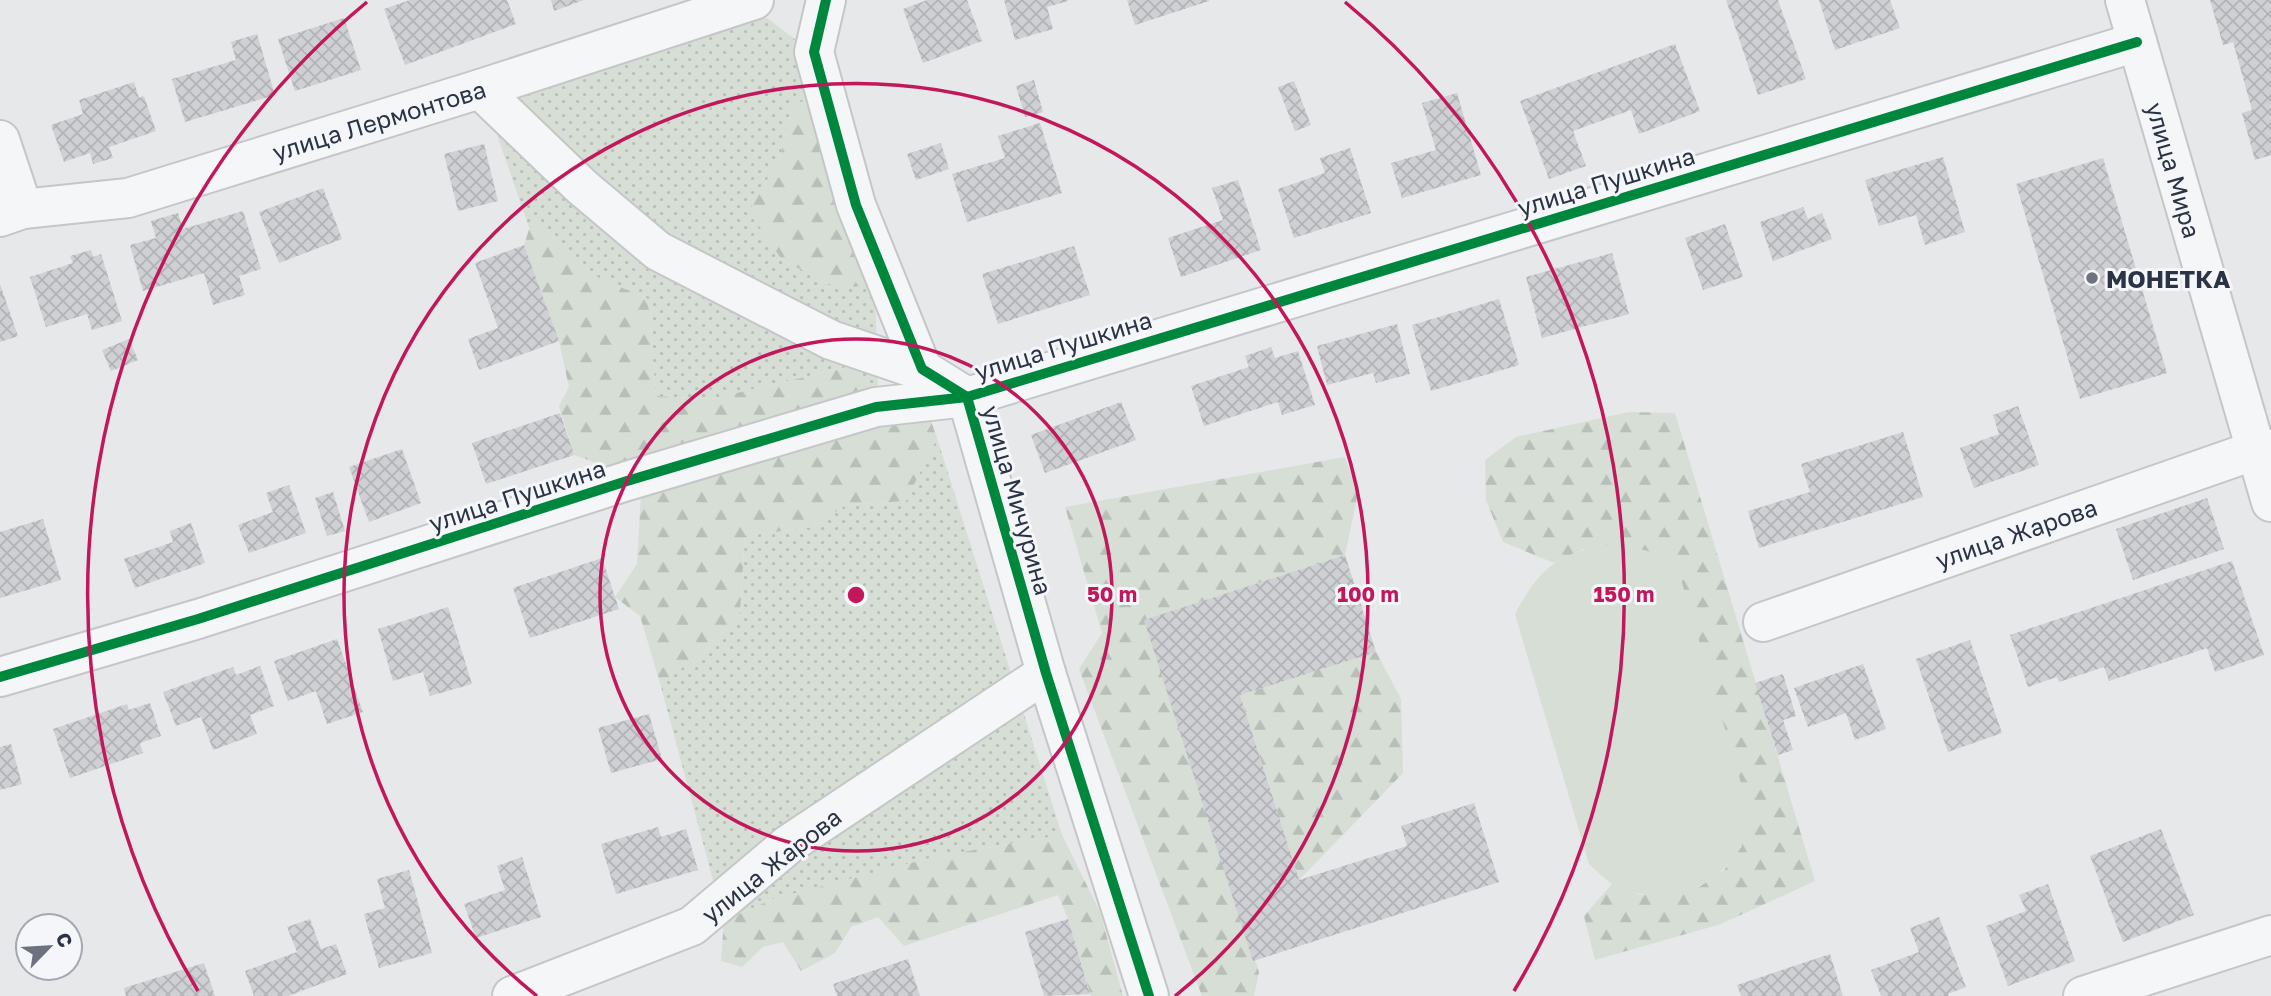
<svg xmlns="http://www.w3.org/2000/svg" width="2271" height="996" font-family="'Golos Text',sans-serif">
  <defs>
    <pattern id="green-dots" width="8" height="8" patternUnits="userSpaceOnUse" patternTransform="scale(1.75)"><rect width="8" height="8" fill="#d6ded6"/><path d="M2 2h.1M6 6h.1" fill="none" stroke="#b8bfb9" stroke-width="1.8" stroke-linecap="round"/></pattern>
    <pattern id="forest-firs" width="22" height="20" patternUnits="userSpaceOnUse" patternTransform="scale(1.75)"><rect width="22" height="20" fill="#d6ded6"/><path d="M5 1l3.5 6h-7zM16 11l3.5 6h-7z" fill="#b8bfb9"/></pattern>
    <pattern id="building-cross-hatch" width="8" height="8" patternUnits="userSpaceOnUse" patternTransform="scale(1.75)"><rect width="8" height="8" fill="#ced0d3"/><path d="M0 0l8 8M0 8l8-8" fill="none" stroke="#b1b3b6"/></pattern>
  </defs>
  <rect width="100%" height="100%" fill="#e6e8ea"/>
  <!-- green -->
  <g fill="url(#green-dots)">
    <polygon points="767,18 797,41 815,95 792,107 780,157 750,211 875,285 878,388 847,367 711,399 656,396 648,299 595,276 534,218 530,230 494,126 505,92 731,22"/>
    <polygon points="937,438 1062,835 934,857 773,899 724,921 660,683 705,652 740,612 745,536 812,527 846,505 906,501"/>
  </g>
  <!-- forest -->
  <g fill="url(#forest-firs)">
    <polygon points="815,95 875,285 837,288 782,260 749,211 780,157 792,107"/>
    <polygon points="533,217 595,276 648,299 656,396 711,399 848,367 878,388 611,468 574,455 559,406 569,387 559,341 524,245"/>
    <polygon points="1629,412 1675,413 1815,881 1721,924 1595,960 1584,916 1612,884 1640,895 1699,887 1724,870 1742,846 1584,549 1554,563 1503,542 1486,500 1485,460 1516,437"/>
    <polygon points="930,418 937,438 906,501 846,505 812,527 745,536 740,612 705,652 660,683 640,616 615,597 637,564 641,495 877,423"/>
    <polygon points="1345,457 1358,493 1345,555 1144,620 1259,972 1254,996 1202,996 1079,669 1102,633 1065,507"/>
    <polygon points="1376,652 1401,699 1403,773 1299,880 1240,695"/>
    <polygon points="1062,835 1100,912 1123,996 1091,996 1068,919 1058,895 904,946 878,917 851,927 835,953 801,971 783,942 763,947 742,967 721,961 724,921 773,899 934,857"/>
  </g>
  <!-- pitch -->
  <path fill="#d6ded6" d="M1616,544L1648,551L1677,566L1751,817C1748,827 1746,839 1740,848C1714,892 1660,908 1614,885C1605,880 1597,871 1589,864L1515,614C1542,564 1560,552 1616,544Z"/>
  <!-- building -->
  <g fill="url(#building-cross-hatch)">
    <polygon points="410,0 507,0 516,24 405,65 384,9"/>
    <polygon points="551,0 584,0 554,11"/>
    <polygon points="927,0 967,0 982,41 923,63 903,9"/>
    <polygon points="1004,0 1068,0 1068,1 1047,7 1053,29 1015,40"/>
    <polygon points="1127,0 1209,0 1209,1 1135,25"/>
    <polygon points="1726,0 1778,0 1806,79 1758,95"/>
    <polygon points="1819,0 1890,0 1900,28 1835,50"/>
    <polygon points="2210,0 2271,0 2271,155 2255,160 2242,113 2252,110 2233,42 2223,45"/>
    <polygon points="344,18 361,70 295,91 278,39"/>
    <polygon points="257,34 275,95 185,122 172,79 236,60 231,42"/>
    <polygon points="1675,44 1700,111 1639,134 1631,110 1573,131 1586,166 1549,179 1520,101"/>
    <polygon points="1034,80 1043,112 1025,117 1016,86"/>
    <polygon points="1294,81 1311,125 1295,131 1278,87"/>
    <polygon points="134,82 139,98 144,96 156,131 109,147 113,158 93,164 90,153 64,162 51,125 83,114 79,100"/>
    <polygon points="1457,93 1481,175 1402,198 1391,163 1436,150 1422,103"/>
    <polygon points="1040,123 1062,193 967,222 952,174 1005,158 998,136"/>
    <polygon points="941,143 949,169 916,180 907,154"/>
    <polygon points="484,144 498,201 458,211 444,154"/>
    <polygon points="1350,148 1371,213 1294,238 1278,189 1325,173 1320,158"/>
    <polygon points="1943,157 1965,232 1925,245 1916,215 1879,226 1865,180"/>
    <polygon points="2103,158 2167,373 2080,399 2016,184"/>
    <polygon points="1238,180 1261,250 1181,277 1168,238 1223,220 1212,188"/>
    <polygon points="323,188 342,239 279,263 259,212"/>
    <polygon points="1803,207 1808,219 1822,213 1832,239 1773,261 1760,222"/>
    <polygon points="243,211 261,269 239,276 245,295 213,305 204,273 143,291 130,245 156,238 151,221 178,213 183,229"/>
    <polygon points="1725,224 1743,277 1703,290 1685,238"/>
    <polygon points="524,245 559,341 479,370 468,339 498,328 475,263"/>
    <polygon points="1074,246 1090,295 998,324 982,274"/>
    <polygon points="91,250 93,257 101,254 122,321 92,330 87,314 46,327 30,277 73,263 70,256"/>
    <polygon points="1612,253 1629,314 1542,338 1526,277"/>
    <polygon points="0,284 18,336 0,342"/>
    <polygon points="1499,299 1519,365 1431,391 1412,325"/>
    <polygon points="1397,324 1410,374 1376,383 1373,373 1327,385 1317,346"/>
    <polygon points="129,339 138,360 111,371 102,350"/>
    <polygon points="1271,347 1275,358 1298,351 1315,405 1282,415 1278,402 1204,426 1191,386 1249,367 1245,356"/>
    <polygon points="1121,402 1136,440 1045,473 1031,435"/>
    <polygon points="2018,406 2039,465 1974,488 1960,448 1999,434 1993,415"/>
    <polygon points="560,413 574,455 486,484 472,443"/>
    <polygon points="1903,432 1923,497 1759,548 1748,511 1810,492 1801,464"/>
    <polygon points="402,449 421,503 369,522 349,467"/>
    <polygon points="289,485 306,533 249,553 238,525 273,512 266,493"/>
    <polygon points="333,492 345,531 327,536 315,498"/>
    <polygon points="2207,498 2224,549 2133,580 2116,529"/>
    <polygon points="43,519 61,580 0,598 0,532"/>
    <polygon points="191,523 205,563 135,588 124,559 173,542 170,531"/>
    <polygon points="1345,555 1376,652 1240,695 1299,880 1407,846 1401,826 1474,803 1499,882 1253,961 1144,620"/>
    <polygon points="602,558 619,609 530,638 513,588"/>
    <polygon points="2232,561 2264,655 2215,672 2207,648 2109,681 2104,667 2059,682 2057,677 2028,687 2010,635"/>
    <polygon points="448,607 472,684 430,696 423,672 393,681 378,629"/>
    <polygon points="337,639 363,712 327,724 316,691 288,701 274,661"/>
    <polygon points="1970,640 2002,733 1948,752 1916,659"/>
    <polygon points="1863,664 1886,729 1855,740 1846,713 1808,727 1794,688"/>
    <polygon points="260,666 274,706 250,715 257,734 213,750 201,717 176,726 163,692 233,667 236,675"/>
    <polygon points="1783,674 1796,716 1783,720 1793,750 1778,755 1755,683"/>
    <polygon points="150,703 161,736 140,743 143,753 70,778 53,729 127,704 129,710"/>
    <polygon points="649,714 662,759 611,773 598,728"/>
    <polygon points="11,744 22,784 0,790 0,747"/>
    <polygon points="658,827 661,837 686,829 698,870 616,894 601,844"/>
    <polygon points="2161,829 2194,915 2123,942 2090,856"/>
    <polygon points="522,857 541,917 476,938 464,904 505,890 497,866"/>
    <polygon points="409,870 432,953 379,968 364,914 385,908 377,879"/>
    <polygon points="2048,884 2075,961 2008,986 1986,926 2026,911 2019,895"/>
    <polygon points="1939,917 1966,987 1948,994 1949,996 1881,996 1871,970 1919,952 1910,928"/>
    <polygon points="310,919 321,949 336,944 347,974 288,996 254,996 245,971 297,952 287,927"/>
    <polygon points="1068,919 1090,994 1044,996 1025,932"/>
    <polygon points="1830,954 1843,996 1741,996 1737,985"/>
    <polygon points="908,959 920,996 837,996 833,984"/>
    <polygon points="204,963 215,996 126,996 124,988"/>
  </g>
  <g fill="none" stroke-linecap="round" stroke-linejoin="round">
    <!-- minor casing -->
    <g stroke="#c4c6c8" stroke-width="42">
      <g id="minor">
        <polyline points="826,0 814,52 856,205 922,369 967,397 1046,673 1149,996"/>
        <polyline points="2125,0 2271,502"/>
        <polyline points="480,89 582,187 658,251 831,340 910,367 922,369"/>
        <polyline points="0,140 23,209"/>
        <polyline points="0,217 23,209 128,198 480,89 754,0"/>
        <polyline points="1763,622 2256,450 2271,449"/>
        <polyline points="0,677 198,619 627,481 876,407 967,397 2137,42"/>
        <polyline points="512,996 692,926 789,844 1046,673"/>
        <polyline points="2083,996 2271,935"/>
      </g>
    </g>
    <!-- minor -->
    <use href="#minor" stroke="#f5f6f7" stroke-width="38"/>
    <!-- cycleway casing -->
    <g stroke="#f4f6f9" stroke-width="15">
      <g id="cycleway">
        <polyline points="826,0 814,52 856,205 922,369 967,397 1046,673 1149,996"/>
        <polyline points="0,677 198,619 627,481 876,407 967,397 2137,42"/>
      </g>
    </g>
    <!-- cycleway -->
    <use href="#cycleway" stroke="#00873e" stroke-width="10"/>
  </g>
  <!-- distance rings -->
  <g fill="none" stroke="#c2185b" stroke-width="3.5">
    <circle cx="856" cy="595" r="256"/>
    <path d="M537 996A512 512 0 1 1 1175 996"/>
    <path d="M198 991A768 768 0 0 1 367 2M1345 2A768 768 0 0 1 1514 991"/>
  </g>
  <!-- markers -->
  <circle fill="#6c737f" stroke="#f4f6f9" stroke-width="2.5" cx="2092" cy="278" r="7"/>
  <g text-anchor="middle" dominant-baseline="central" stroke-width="6" stroke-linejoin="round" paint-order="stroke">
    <!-- street labels -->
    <g font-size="24" fill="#2b3445" stroke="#f4f6f9">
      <text transform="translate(379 120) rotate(-17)">улица Лермонтова</text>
      <text transform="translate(2174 170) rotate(74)">улица Мира</text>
      <text transform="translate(1606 181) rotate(-17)">улица Пушкина</text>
      <text transform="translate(1063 345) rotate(-17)">улица Пушкина</text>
      <text transform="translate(517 495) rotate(-18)">улица Пушкина</text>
      <text transform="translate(1018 500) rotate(74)">улица Мичурина</text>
      <text transform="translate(2016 533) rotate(-19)">улица Жарова</text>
      <text transform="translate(771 865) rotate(-38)">улица Жарова</text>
    </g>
    <!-- poi labels -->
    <g font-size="24" font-weight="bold" fill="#2b3445" stroke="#f4f6f9" text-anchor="start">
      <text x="2106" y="278">МОНЕТКА</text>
    </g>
  </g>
  <circle cx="856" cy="595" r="10" fill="#c2185b" stroke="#f4f6f9" stroke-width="3.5"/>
  <g font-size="21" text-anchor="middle" font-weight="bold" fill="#c2185b" stroke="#f4f6f9" stroke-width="6" stroke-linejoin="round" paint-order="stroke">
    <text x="1112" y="602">50 m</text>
    <text x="1368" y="602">100 m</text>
    <text x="1624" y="602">150 m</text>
  </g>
  <!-- north arrow -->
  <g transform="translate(49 947) rotate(65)"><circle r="33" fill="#f4f6f9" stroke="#a4a8b1" stroke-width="2"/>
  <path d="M0-5L12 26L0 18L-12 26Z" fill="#6c737f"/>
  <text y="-10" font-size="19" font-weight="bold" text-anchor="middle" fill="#2b3445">С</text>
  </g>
</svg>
